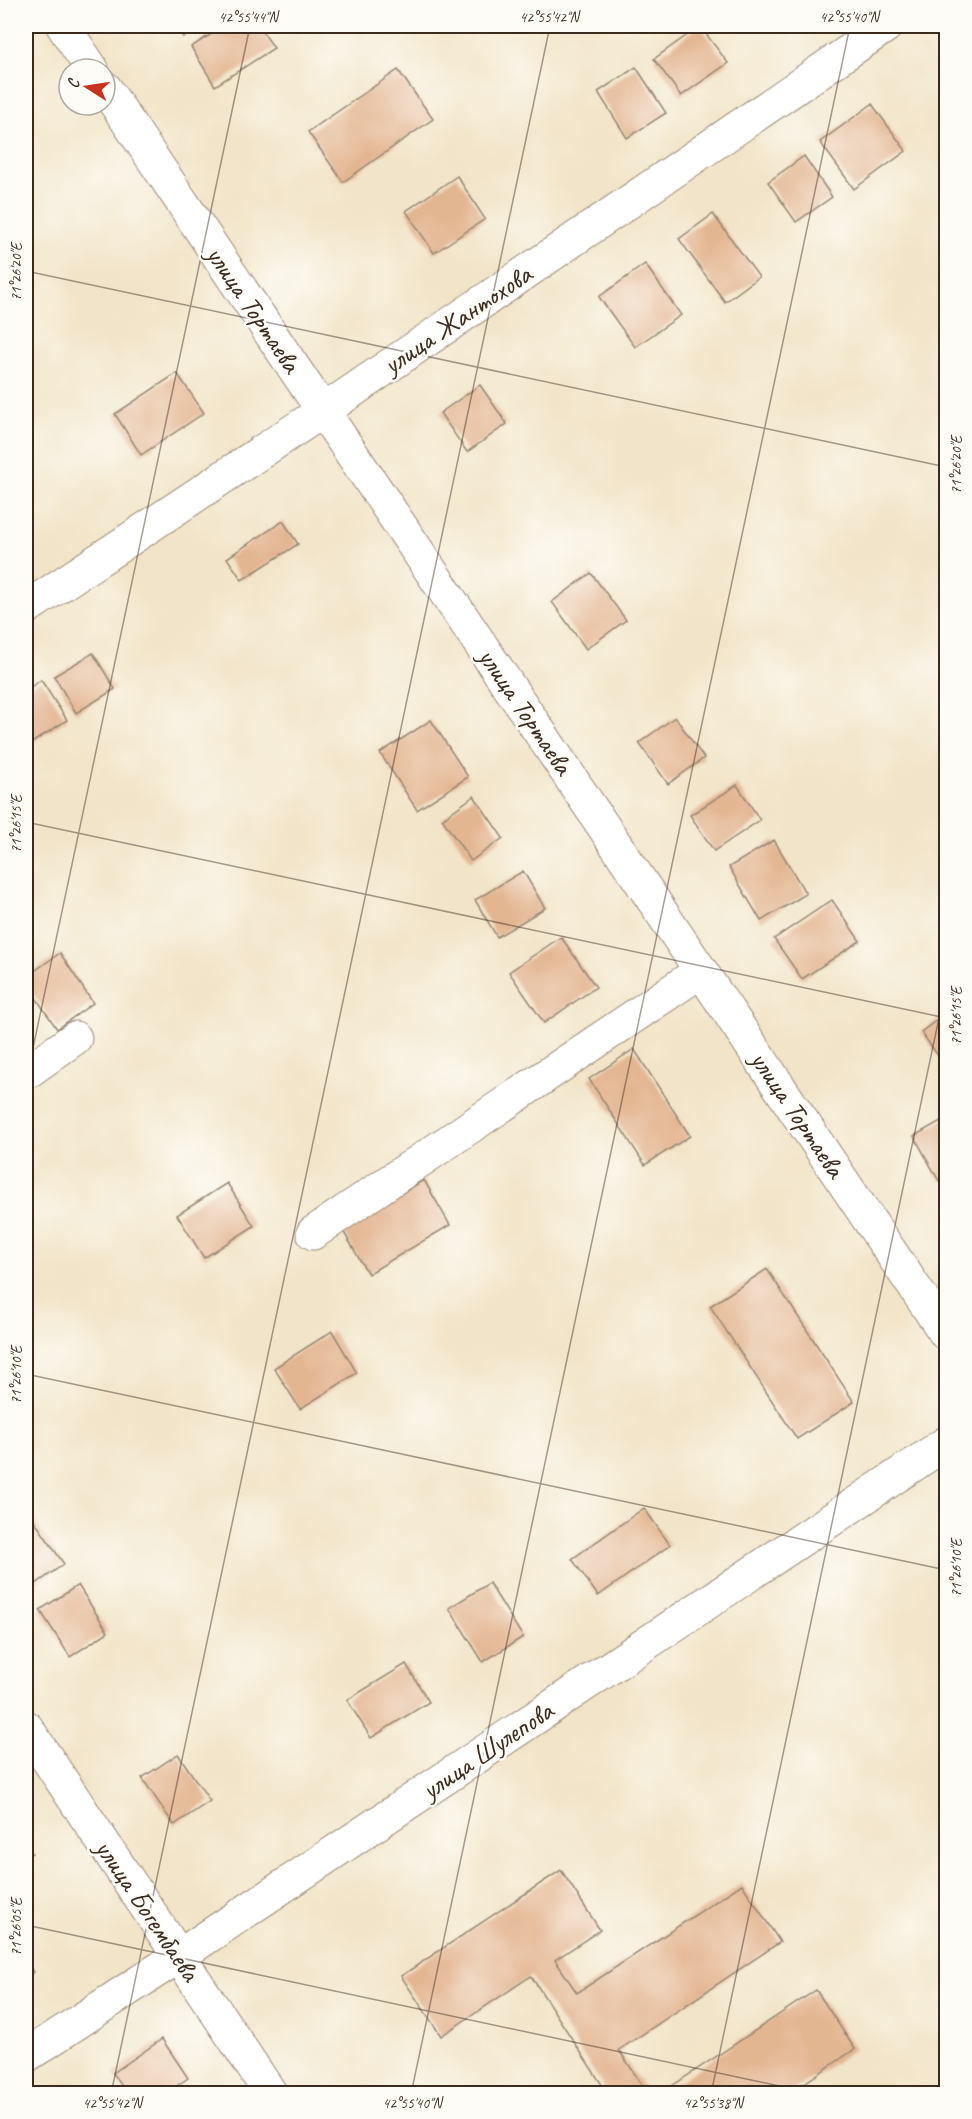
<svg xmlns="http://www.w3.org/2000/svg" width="972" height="2119" font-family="Caveat,sans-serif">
  <rect width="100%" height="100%" fill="#fdfcf7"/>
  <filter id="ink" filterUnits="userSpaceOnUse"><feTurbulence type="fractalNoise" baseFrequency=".0167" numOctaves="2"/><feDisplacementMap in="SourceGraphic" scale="12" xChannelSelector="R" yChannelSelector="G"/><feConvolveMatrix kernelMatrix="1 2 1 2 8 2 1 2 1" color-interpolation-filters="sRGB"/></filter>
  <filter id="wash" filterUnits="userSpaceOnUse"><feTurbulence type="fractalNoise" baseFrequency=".008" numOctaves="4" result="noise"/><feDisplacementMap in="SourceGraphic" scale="24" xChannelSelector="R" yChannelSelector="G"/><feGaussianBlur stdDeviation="1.35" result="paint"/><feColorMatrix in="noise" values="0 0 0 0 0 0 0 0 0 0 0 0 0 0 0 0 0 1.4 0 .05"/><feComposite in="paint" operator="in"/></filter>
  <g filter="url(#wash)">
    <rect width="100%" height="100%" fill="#f2e4c8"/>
    <g id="blocks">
      <!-- building -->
      <g fill="#e3b692">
        <polygon points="176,26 201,26 183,37"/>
        <polygon points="224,26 259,26 274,48 215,86 191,47"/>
        <polygon points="700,26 728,63 681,96 654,59"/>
        <polygon points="636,67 666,113 627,138 598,92"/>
        <polygon points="398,70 433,119 343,182 308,132"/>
        <polygon points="872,104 906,151 854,189 820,142"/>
        <polygon points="804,156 832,197 796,222 768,182"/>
        <polygon points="457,176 485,219 434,253 406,211"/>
        <polygon points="713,214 759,277 725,302 679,239"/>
        <polygon points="645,264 681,315 635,347 599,297"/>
        <polygon points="177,373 204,413 141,455 115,414"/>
        <polygon points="480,385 507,424 467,452 440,413"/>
        <polygon points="283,521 298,544 242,580 227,558"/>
        <polygon points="591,573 626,620 586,649 552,602"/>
        <polygon points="93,653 115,689 76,713 54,676"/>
        <polygon points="41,680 67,720 27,746 26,743 26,690"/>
        <polygon points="675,717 704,758 668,784 639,743"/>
        <polygon points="431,720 468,777 417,810 380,753"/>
        <polygon points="737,785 760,820 714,851 690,815"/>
        <polygon points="474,796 503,838 471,861 442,819"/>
        <polygon points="774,840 806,894 761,921 729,867"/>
        <polygon points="523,871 545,908 497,937 475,900"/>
        <polygon points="832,900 860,941 802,979 774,939"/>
        <polygon points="561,937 596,987 544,1023 509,972"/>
        <polygon points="60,953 93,1003 57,1029 26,983 26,977"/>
        <polygon points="946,1013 946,1067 921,1032"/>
        <polygon points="634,1049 690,1136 645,1165 589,1079"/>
        <polygon points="946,1118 946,1177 939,1181 914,1136"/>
        <polygon points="424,1180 450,1225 368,1274 342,1229"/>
        <polygon points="227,1183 254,1226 204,1258 177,1215"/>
        <polygon points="767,1269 854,1402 797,1439 710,1306"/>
        <polygon points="332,1331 357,1373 300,1409 274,1368"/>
        <polygon points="644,1508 670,1545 598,1596 572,1559"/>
        <polygon points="31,1516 64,1564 26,1591 26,1519"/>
        <polygon points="489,1583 523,1637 483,1662 449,1608"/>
        <polygon points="78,1585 108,1632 70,1657 40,1610"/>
        <polygon points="406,1664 429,1702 371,1738 347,1700"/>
        <polygon points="178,1754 210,1801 174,1825 142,1778"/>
        <polygon points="26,1844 32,1853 26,1857"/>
        <polygon points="561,1870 600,1930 555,1960 577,1993 742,1884 780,1942 619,2050 648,2094 608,2094 531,1976 441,2036 401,1976"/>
        <polygon points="26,1960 33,1972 26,1978"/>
        <polygon points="816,1990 855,2049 788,2094 660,2094"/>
        <polygon points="162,2039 188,2078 165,2094 127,2094 113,2073"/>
      </g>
    </g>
  </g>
  <g filter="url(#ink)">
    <use href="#blocks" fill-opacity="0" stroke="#968773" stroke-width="1.5"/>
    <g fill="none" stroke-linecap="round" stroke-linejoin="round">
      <!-- minor casing -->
      <g stroke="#968773" stroke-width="35">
        <g id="minor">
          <polyline points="63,26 92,69"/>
          <polyline points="105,88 946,1334"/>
          <polyline points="26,608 323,411 886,26"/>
          <polyline points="26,1073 75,1038"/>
          <polyline points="313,1233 701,971"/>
          <polyline points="26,1727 271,2094"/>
          <polyline points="26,2056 179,1956 946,1443"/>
        </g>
      </g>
      <!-- minor -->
      <use href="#minor" stroke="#fff" stroke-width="33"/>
    </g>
  </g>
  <!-- ticks -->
  <path fill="none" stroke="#3b2a1e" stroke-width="1.5" stroke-opacity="0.45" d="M26,271L946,467M26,822L946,1018M26,1081L250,26M26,1374L946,1570M26,1925L817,2094M111,2094L550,26M411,2094L850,26M711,2094L946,985"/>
  <g text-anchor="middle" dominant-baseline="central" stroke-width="5" stroke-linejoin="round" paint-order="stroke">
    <!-- street labels -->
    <g font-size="28" fill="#3b2a1e" stroke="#fdfcf7">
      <text transform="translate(254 309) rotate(56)">улица Тортаева</text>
      <text transform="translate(457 319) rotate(-34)">улица Жантохова</text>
      <text transform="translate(526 711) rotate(56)">улица Тортаева</text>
      <text transform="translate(798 1114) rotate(56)">улица Тортаева</text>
      <text transform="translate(487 1750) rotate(-34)">улица Шулепова</text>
      <text transform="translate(148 1910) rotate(56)">улица Богембаева</text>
    </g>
  </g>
  <!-- margin -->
  <rect width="972" height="2119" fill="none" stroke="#fdfcf7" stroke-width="66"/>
  <!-- north arrow -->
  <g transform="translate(87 87) rotate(282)"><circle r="28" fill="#fdfcf7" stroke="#afa8a0" stroke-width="1.5"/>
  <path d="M0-4.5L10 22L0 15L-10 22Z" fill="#c8321e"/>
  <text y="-9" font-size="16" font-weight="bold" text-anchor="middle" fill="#3b2a1e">С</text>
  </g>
  <rect x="33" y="33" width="906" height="2053" fill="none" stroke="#3b2a1e" stroke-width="2"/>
  <g font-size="15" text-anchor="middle" fill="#3b2a1e">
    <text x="248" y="22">42°55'44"N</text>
    <text x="549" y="22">42°55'42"N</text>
    <text x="849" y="22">42°55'40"N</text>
    <text transform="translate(16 272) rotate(-90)" y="5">71°26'20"E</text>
    <text transform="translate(956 465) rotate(-90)" y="5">71°26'20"E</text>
    <text transform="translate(16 824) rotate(-90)" y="5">71°26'15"E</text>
    <text transform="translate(956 1016) rotate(-90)" y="5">71°26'15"E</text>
    <text transform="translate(16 1375) rotate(-90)" y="5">71°26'10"E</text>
    <text transform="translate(956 1568) rotate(-90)" y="5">71°26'10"E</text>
    <text transform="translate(16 1927) rotate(-90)" y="5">71°26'05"E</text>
    <text x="112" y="2108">42°55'42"N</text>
    <text x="412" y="2108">42°55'40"N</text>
    <text x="713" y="2108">42°55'38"N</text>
  </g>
</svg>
